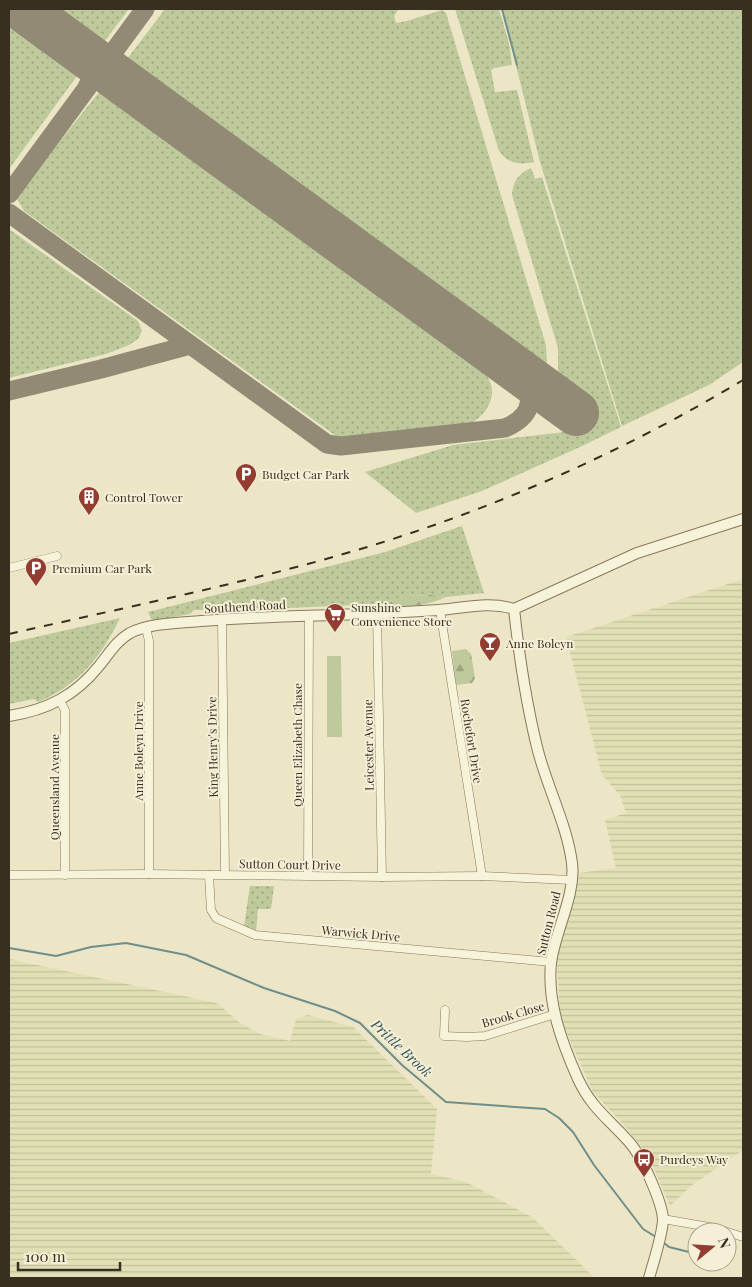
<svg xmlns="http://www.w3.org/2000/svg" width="752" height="1287" font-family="'Playfair Display',serif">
  <defs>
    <pattern id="farmland-rules" width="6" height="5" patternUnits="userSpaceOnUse" patternTransform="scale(1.25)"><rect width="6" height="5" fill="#e1e0b5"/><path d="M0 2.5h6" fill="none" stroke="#c2c09b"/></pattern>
    <pattern id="grass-dots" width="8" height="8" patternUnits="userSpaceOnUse" patternTransform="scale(1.25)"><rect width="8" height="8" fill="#beca9b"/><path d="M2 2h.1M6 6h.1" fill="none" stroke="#9ba47e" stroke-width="1.8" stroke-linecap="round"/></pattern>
    <pattern id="forest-firs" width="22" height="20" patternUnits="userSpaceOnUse" patternTransform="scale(1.25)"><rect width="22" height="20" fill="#beca9b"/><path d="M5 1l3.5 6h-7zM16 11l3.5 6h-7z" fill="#9ba47e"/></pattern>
  </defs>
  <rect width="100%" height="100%" fill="#ece6c7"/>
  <!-- farmland -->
  <g fill="url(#farmland-rules)">
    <polygon points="743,579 743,1150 691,1186 670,1206 648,1155 624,1125 593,1092 560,1018 557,959 579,873 616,868 605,820 626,813 620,795 602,775 566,637"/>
    <polygon points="9,959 217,1003 240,1023 260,1034 290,1041 296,1019 308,1015 353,1027 437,1109 431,1174 466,1182 532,1217 595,1278 9,1278"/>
  </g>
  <!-- grass -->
  <g fill="url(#grass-dots)">
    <polygon points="50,9 129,9 101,46"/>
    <path d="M165,9H399L394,16L396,23C411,21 427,14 442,10L446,13L546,345L547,362L545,370L124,63Z"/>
    <path d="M455,9H499L509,43L512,65L494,68L491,70L495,92L517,90L534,162C520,165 508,164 499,151Z"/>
    <polygon points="502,9 743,9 743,362 709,385 622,426 540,162"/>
    <polygon points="9,26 77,76 9,169"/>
    <path d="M100,91L487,376C501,397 483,420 463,427L343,441L24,211L17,199L19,192Z"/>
    <path d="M531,168L535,179L542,177L621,427L580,447L482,491L416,513L365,472L453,445L565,432L587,402L575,387L558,378V348L512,195C513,181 518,174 531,168Z"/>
    <polygon points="9,229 138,321 142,331 138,339 129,345 106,354 9,378"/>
    <polygon points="462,526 484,593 446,597 430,595 407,596 379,604 242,610 217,613 215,610 194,610 190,614 152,621 148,612 385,552"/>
    <path d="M120,618C101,657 79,685 38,702L34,699L9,704V643Z"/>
    <polygon points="250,886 274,886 271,909 258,909 256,932 244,926"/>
  </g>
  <!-- forest -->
  <g fill="url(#forest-firs)">
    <path d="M430,595L446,597C422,608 404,607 379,604L407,596Z"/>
    <polygon points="466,649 471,654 475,678 472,683 456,685 452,651"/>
  </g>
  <!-- garden -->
  <polygon fill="#beca9b" points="327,656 341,656 342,737 327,737"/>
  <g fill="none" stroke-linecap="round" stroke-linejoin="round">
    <!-- stream -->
    <g stroke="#6f8e8b" stroke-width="2">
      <polyline points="502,9 517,65"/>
      <polyline points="9,948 56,956 91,947 126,943 186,955 264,988 335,1011 360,1023 402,1065 446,1102 545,1109 559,1118 573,1132 594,1165 643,1229 656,1237"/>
      <polyline points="664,1243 669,1247 697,1254"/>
    </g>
    <!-- taxiway -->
    <g stroke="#928a74" stroke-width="19">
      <path d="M82,52C92,62 96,71 89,84"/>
      <path d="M88,85C98,74 108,75 120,80"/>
      <polyline points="9,194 145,9"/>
      <path d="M9,213L327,444L341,446L505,428C537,414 534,394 516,370"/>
      <polyline points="9,391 101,369 190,345"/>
    </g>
    <!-- runway -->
    <polyline stroke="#928a74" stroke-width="46" points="23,9 576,413"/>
    <!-- minor casing -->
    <g stroke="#87795d" stroke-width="9">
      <g id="minor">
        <polyline points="9,568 57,556"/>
        <polyline points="440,610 482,876"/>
        <polyline points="377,613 382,877"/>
        <polyline points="222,620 225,874"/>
        <polyline points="146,628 149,641 149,874"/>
        <polyline points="60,701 65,710 65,875"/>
        <polyline points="9,875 149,874 382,877 482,876 572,880"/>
        <polyline points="209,875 211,910 216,918 255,935 551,962"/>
        <polyline points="308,875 309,615"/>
        <polyline points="445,1010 444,1036 467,1037 485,1036 555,1014"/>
        <polyline points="663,1219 715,1228 743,1237"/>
      </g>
    </g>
    <!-- tertiary casing -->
    <g stroke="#87795d" stroke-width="12">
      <g id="tertiary">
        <path d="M514,609C519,655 526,702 537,747C546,785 567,824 572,863C576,895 555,931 551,963C547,1003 562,1043 578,1079C592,1109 610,1120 630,1143C642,1157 662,1202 663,1219C663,1233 653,1264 649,1278"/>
        <polyline points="514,609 637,553 743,519"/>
        <path d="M9,716C47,710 75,696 99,666C109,654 116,641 130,633C150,623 178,623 201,621C262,616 324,616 386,613C404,612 422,611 439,610C465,608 489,601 514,609"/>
      </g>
    </g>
    <!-- minor -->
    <use href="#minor" stroke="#f7f2da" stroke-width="8"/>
    <!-- tertiary -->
    <use href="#tertiary" stroke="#f7f2da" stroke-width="10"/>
    <!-- rail -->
    <path stroke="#382f20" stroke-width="2" stroke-dasharray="9 9" stroke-linecap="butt" d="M9,634C127,607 247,583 364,548C496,508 625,451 743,380"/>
  </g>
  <!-- icons -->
  <defs>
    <g id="parking-pin" transform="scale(1.125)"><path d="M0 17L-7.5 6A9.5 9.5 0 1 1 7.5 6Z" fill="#933d31" stroke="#f4efd6"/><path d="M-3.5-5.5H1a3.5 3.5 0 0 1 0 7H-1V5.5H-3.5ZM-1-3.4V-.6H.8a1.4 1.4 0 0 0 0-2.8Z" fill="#fff"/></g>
    <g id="building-pin" transform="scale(1.125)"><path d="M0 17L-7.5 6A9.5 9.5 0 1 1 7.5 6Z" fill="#933d31" stroke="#f4efd6"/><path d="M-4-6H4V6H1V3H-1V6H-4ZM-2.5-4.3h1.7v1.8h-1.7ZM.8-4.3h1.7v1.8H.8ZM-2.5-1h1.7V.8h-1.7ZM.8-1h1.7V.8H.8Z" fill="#fff"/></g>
    <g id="supermarket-pin" transform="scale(1.125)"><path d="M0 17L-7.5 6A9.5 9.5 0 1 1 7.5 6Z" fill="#933d31" stroke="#f4efd6"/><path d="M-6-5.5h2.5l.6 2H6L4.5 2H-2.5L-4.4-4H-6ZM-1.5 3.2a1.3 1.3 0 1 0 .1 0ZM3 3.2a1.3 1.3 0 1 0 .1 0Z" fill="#fff"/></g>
    <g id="bar-pin" transform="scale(1.125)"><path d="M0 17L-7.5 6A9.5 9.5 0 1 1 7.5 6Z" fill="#933d31" stroke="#f4efd6"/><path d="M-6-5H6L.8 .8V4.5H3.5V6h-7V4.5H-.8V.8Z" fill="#fff"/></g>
    <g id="bus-pin" transform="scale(1.125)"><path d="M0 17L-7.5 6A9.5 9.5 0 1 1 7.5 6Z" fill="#933d31" stroke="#f4efd6"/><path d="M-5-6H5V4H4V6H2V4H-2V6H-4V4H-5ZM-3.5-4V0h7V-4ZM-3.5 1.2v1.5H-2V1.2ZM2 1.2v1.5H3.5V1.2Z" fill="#fff"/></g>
  </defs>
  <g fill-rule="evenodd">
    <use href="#parking-pin" x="246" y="474"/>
    <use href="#building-pin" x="89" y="497"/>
    <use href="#parking-pin" x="36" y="568"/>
    <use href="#supermarket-pin" x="335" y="614"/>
    <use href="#bar-pin" x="490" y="643"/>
    <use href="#bus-pin" x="644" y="1159"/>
  </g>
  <g text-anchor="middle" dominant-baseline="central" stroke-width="4" stroke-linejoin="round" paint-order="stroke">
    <!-- poi labels -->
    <g font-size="12" fill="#382f20" stroke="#f4efd6" text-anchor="start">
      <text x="262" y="474">Budget Car Park</text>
      <text x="105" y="497">Control Tower</text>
      <text x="52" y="568">Premium Car Park</text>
      <text x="351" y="607">Sunshine<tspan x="351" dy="14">Convenience Store</tspan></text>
      <text x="506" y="643">Anne Boleyn</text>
      <text x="660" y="1159">Purdeys Way</text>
    </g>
    <!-- street labels -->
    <g font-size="12" fill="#382f20" stroke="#f4efd6">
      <text transform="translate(245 606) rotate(-3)">Southend Road</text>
      <text transform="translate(472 741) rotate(81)">Rochefort Drive</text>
      <text transform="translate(297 745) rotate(-90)">Queen Elizabeth Chase</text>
      <text transform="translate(368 745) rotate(-91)">Leicester Avenue</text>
      <text transform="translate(212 747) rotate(-91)">King Henry's Drive</text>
      <text transform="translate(138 751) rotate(-90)">Anne Boleyn Drive</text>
      <text transform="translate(54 787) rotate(-90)">Queensland Avenue</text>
      <text transform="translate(290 864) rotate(1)">Sutton Court Drive</text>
      <text transform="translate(548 923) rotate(-76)">Sutton Road</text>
      <text transform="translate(361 933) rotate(5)">Warwick Drive</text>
      <text transform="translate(513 1014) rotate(-16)">Brook Close</text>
    </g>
    <!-- water labels -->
    <g font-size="14" font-style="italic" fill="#305457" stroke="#f4efd6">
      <text transform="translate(402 1048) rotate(43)">Prittle Brook</text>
    </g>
  </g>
  <!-- border -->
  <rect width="752" height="1287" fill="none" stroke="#382f20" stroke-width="20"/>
  <!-- north arrow -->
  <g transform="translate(712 1247) rotate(72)"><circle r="24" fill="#f4efd6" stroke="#a9a28d"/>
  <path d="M0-4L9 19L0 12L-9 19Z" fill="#933d31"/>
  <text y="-8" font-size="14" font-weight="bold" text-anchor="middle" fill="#382f20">N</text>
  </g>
  <!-- scale -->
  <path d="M18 1262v8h102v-8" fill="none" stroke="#382f20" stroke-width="2.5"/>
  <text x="25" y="1262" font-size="15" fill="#382f20" stroke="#f4efd6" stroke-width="4" paint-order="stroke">100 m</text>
</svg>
